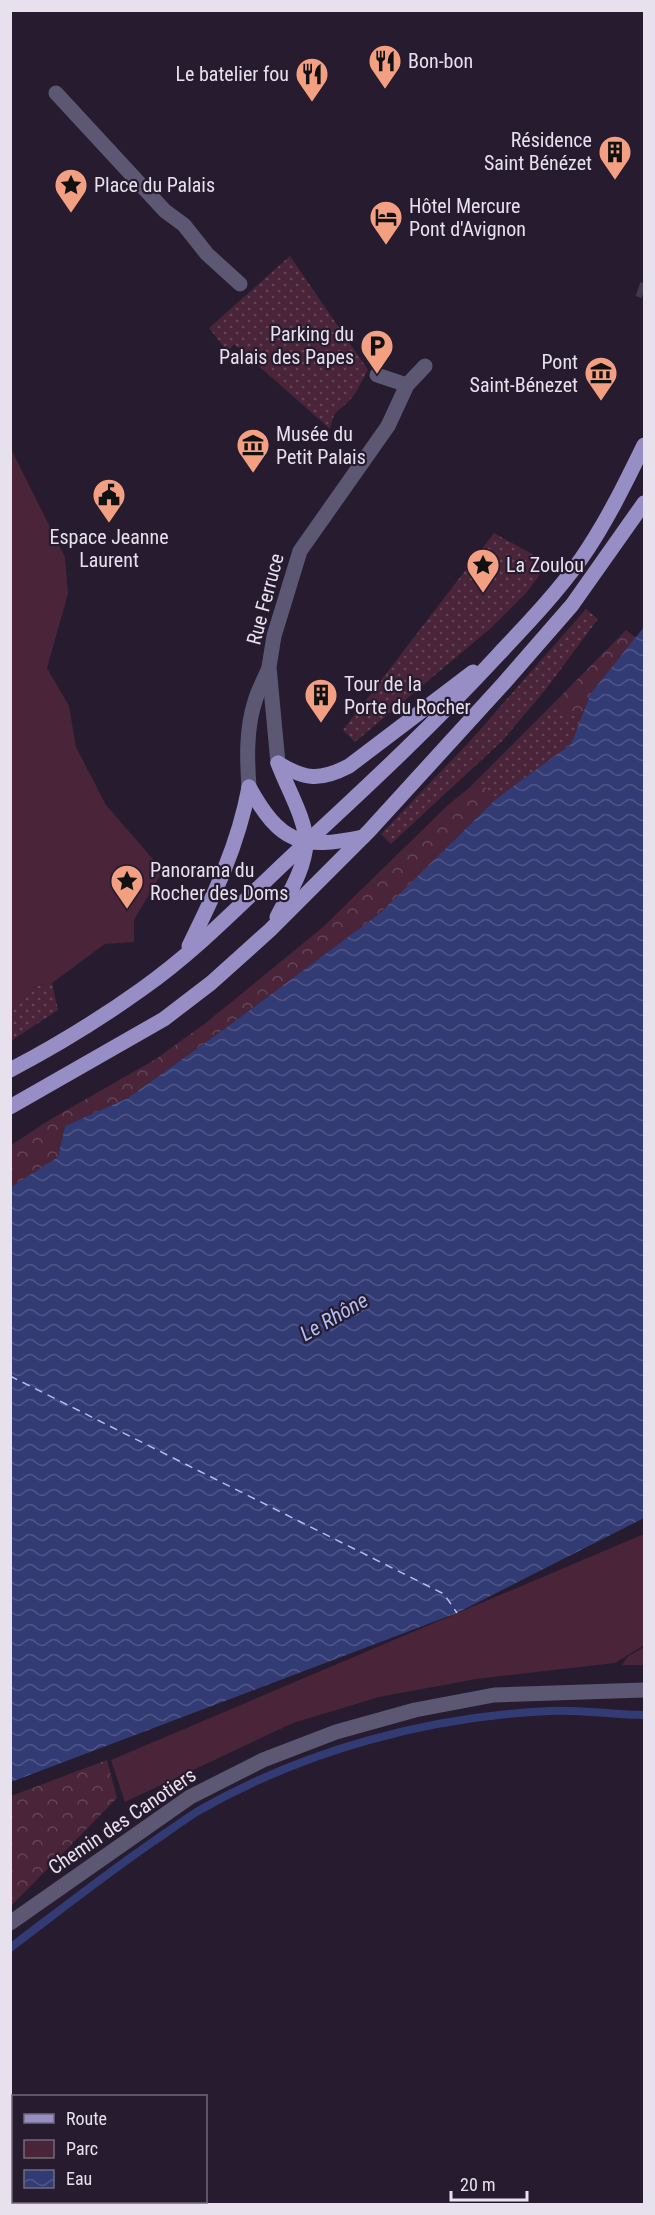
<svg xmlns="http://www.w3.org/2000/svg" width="655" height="2215" font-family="'Roboto Condensed',sans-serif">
  <defs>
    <pattern id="grass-dots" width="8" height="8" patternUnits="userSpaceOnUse" patternTransform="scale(1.5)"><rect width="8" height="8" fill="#4a253a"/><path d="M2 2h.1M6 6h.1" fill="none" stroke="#644457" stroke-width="1.8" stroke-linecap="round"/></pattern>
    <pattern id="forest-crowns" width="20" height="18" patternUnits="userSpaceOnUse" patternTransform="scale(1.5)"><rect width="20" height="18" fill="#4a253a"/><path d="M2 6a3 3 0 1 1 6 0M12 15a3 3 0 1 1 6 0" fill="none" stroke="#644457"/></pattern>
    <pattern id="water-waves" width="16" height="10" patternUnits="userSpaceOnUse" patternTransform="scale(1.5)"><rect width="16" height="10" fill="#323b74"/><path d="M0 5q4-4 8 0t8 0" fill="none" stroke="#505788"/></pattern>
  </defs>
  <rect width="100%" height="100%" fill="#261b2f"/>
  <!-- grass -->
  <g fill="url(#grass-dots)">
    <path d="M290,256L368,370C362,380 357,393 349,401C335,414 335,409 330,429L234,344L228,352L209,328Z"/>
    <polygon points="494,533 548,563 527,592 491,628 355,742 343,730"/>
    <polygon points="586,609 598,619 546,689 502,741 391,844 381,834 470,741"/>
    <polygon points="556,701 564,712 582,717 571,744 497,798 482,784 469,788"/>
    <polygon points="52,983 58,1010 11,1041 11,1011 37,985"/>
  </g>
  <!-- forest -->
  <g fill="url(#forest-crowns)">
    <polygon points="626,630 636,638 591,693 582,717 564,712 556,701"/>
    <polygon points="482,784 497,798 380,913 227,1027 128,1098 65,1126 58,1157 11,1187 11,1145 51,1119 156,1059 207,1022 322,928 447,806 469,788"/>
    <polygon points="107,1760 117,1798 11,1906 11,1796"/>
  </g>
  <!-- park -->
  <g fill="#4a253a">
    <polygon points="10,447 65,557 68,594 47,668 69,706 76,747 106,805 165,873 161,874 134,920 134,942 105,944 52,983 37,985 11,1011"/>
    <polygon points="644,1534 644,1645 615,1663 476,1679 379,1697 293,1723 125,1802 111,1760"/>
    <polygon points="644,1647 644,1665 622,1665 627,1657"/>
  </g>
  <!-- water -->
  <polygon fill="url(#water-waves)" points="644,627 644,1518 457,1613 11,1782 11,1187 58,1157 65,1126 128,1098 227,1027 380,913 497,798 571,744 591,693"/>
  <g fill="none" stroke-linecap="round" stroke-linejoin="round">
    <!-- stream -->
    <path stroke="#323b74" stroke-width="8" d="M10,1948C59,1911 107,1873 157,1839C170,1830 184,1820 198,1811C305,1750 427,1717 549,1711C580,1709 613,1715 644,1715"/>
    <!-- ferry -->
    <polyline stroke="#b2bff4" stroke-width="1.5" stroke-dasharray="8 6" stroke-linecap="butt" points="10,1376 444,1594 457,1613"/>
    <!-- minor-tunnel -->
    <polyline stroke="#43394c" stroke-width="15" stroke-dasharray="15 8" stroke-linecap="butt" points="638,289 644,291"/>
    <!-- minor -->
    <g stroke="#5c5873" stroke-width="15">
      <polyline points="56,93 165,211 184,225 207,254 240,284"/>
      <polyline points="377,375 407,385"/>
      <polyline points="278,763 269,667 274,636 300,551 388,426 407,385 425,366"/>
      <path d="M249,787C247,759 246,729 255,701C258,690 264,680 268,670"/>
      <polyline points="10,1923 190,1797 263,1760 336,1732 415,1710 494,1695 644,1690"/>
    </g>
    <!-- primary -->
    <g stroke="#978ec6" stroke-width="15">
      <path d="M278,763C305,780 320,781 349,766L473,672"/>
      <path d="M249,787C280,843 301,850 363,837"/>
      <path d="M277,917C288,895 305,869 306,843C306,819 286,786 278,763"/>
      <path d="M189,946C215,893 238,846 249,787"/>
      <path d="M10,1070C56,1046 100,1019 142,989C202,947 253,891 307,842C373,781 437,721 498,655C527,624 556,594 581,559C606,523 625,484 644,445"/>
      <polyline points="10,1107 164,1019 211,983 270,930 369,831 504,683 572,605 644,503"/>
    </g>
  </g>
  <!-- icons -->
  <defs>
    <g id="restaurant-pin" transform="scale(1.725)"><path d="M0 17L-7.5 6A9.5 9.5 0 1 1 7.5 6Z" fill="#f39f82" stroke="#261b2f"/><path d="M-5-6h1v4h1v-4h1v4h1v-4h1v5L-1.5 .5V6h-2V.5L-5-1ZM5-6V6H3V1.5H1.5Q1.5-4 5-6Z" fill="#111"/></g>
    <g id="building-pin" transform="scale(1.725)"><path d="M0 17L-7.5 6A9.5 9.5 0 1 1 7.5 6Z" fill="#f39f82" stroke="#261b2f"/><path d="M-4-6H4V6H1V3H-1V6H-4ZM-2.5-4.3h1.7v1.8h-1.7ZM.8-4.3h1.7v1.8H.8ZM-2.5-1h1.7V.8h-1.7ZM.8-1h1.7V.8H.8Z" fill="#111"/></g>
    <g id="sight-pin" transform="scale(1.725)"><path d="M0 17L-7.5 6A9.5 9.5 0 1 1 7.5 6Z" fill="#f39f82" stroke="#261b2f"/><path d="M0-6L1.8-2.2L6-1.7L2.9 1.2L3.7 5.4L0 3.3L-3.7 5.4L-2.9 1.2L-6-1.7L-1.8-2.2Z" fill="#111"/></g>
    <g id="hotel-pin" transform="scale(1.725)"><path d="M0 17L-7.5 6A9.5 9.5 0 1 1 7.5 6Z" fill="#f39f82" stroke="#261b2f"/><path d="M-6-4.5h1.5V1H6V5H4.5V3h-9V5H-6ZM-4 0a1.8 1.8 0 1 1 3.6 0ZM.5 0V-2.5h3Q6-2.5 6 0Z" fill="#111"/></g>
    <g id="parking-pin" transform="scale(1.725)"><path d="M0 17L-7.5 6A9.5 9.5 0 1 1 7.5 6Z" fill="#f39f82" stroke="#261b2f"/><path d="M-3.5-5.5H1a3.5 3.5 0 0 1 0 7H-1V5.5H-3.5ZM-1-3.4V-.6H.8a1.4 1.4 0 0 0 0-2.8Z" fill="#111"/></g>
    <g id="museum-pin" transform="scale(1.725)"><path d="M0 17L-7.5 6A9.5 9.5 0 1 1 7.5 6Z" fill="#f39f82" stroke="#261b2f"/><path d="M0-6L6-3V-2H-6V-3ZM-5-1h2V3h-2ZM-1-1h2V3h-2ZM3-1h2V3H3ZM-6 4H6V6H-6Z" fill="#111"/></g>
    <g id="civic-pin" transform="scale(1.725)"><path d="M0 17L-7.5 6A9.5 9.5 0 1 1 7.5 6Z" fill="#f39f82" stroke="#261b2f"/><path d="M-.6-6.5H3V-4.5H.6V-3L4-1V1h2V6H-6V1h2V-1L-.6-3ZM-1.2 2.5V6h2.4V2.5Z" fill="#111"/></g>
  </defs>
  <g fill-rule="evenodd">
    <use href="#restaurant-pin" x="385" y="61"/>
    <use href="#restaurant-pin" x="312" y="74"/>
    <use href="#building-pin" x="615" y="152"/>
    <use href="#sight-pin" x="71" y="185"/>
    <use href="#hotel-pin" x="386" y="217"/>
    <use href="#parking-pin" x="377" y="346"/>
    <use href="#museum-pin" x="601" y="373"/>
    <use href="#museum-pin" x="253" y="445"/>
    <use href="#civic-pin" x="109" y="495"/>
    <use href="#sight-pin" x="483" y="565"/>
    <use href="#building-pin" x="321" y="695"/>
    <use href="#sight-pin" x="127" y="881"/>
  </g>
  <g text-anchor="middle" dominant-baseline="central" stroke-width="4.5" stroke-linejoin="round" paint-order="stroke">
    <!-- poi labels -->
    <g font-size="20" fill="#e7e0ed" stroke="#261b2f" text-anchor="start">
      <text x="408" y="61">Bon-bon</text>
      <text x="289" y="74" text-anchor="end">Le batelier fou</text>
      <text x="592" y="140" text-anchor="end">Résidence<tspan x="592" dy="23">Saint Bénézet</tspan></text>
      <text x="94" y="185">Place du Palais</text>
      <text x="409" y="206">Hôtel Mercure<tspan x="409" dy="23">Pont d'Avignon</tspan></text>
      <text x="354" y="334" text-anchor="end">Parking du<tspan x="354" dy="23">Palais des Papes</tspan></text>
      <text x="578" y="362" text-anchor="end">Pont<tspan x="578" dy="23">Saint-Bénezet</tspan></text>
      <text x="276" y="434">Musée du<tspan x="276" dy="23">Petit Palais</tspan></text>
      <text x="109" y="537" text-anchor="middle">Espace Jeanne<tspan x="109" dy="23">Laurent</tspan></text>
      <text x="506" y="565">La Zoulou</text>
      <text x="344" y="684">Tour de la<tspan x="344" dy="23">Porte du Rocher</tspan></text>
      <text x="150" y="870">Panorama du<tspan x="150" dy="23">Rocher des Doms</tspan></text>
    </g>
    <!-- street labels -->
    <g font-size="20" fill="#e7e0ed" stroke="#261b2f">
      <text transform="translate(265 599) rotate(-75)">Rue Ferruce</text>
      <text transform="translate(122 1821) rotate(-34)">Chemin des Canotiers</text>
    </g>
    <!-- water labels -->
    <g font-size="21" font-style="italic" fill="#b2bff4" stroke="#261b2f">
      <text transform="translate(334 1317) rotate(-30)">Le Rhône</text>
    </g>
  </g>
  <!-- border -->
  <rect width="655" height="2215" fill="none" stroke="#e7e0ed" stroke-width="24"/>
  <!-- legend -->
  <rect x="12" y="2095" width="195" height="108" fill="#261b2f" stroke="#736a7b" stroke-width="1.5"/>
  <rect x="24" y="2114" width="30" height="9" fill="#978ec6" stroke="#736a7b" stroke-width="1.5"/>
  <text x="66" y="2125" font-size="18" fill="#e7e0ed">Route</text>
  <rect x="24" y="2140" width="30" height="18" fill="#4a253a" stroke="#736a7b" stroke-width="1.5"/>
  <text x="66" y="2155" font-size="18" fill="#e7e0ed">Parc</text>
  <rect x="24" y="2170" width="30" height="18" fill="url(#water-waves)" stroke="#736a7b" stroke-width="1.5"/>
  <text x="66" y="2185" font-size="18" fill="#e7e0ed">Eau</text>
  <!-- scale -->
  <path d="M451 2191v9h76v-9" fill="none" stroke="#e7e0ed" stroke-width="3"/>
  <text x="460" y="2191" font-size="18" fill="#e7e0ed" stroke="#261b2f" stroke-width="4.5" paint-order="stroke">20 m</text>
</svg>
